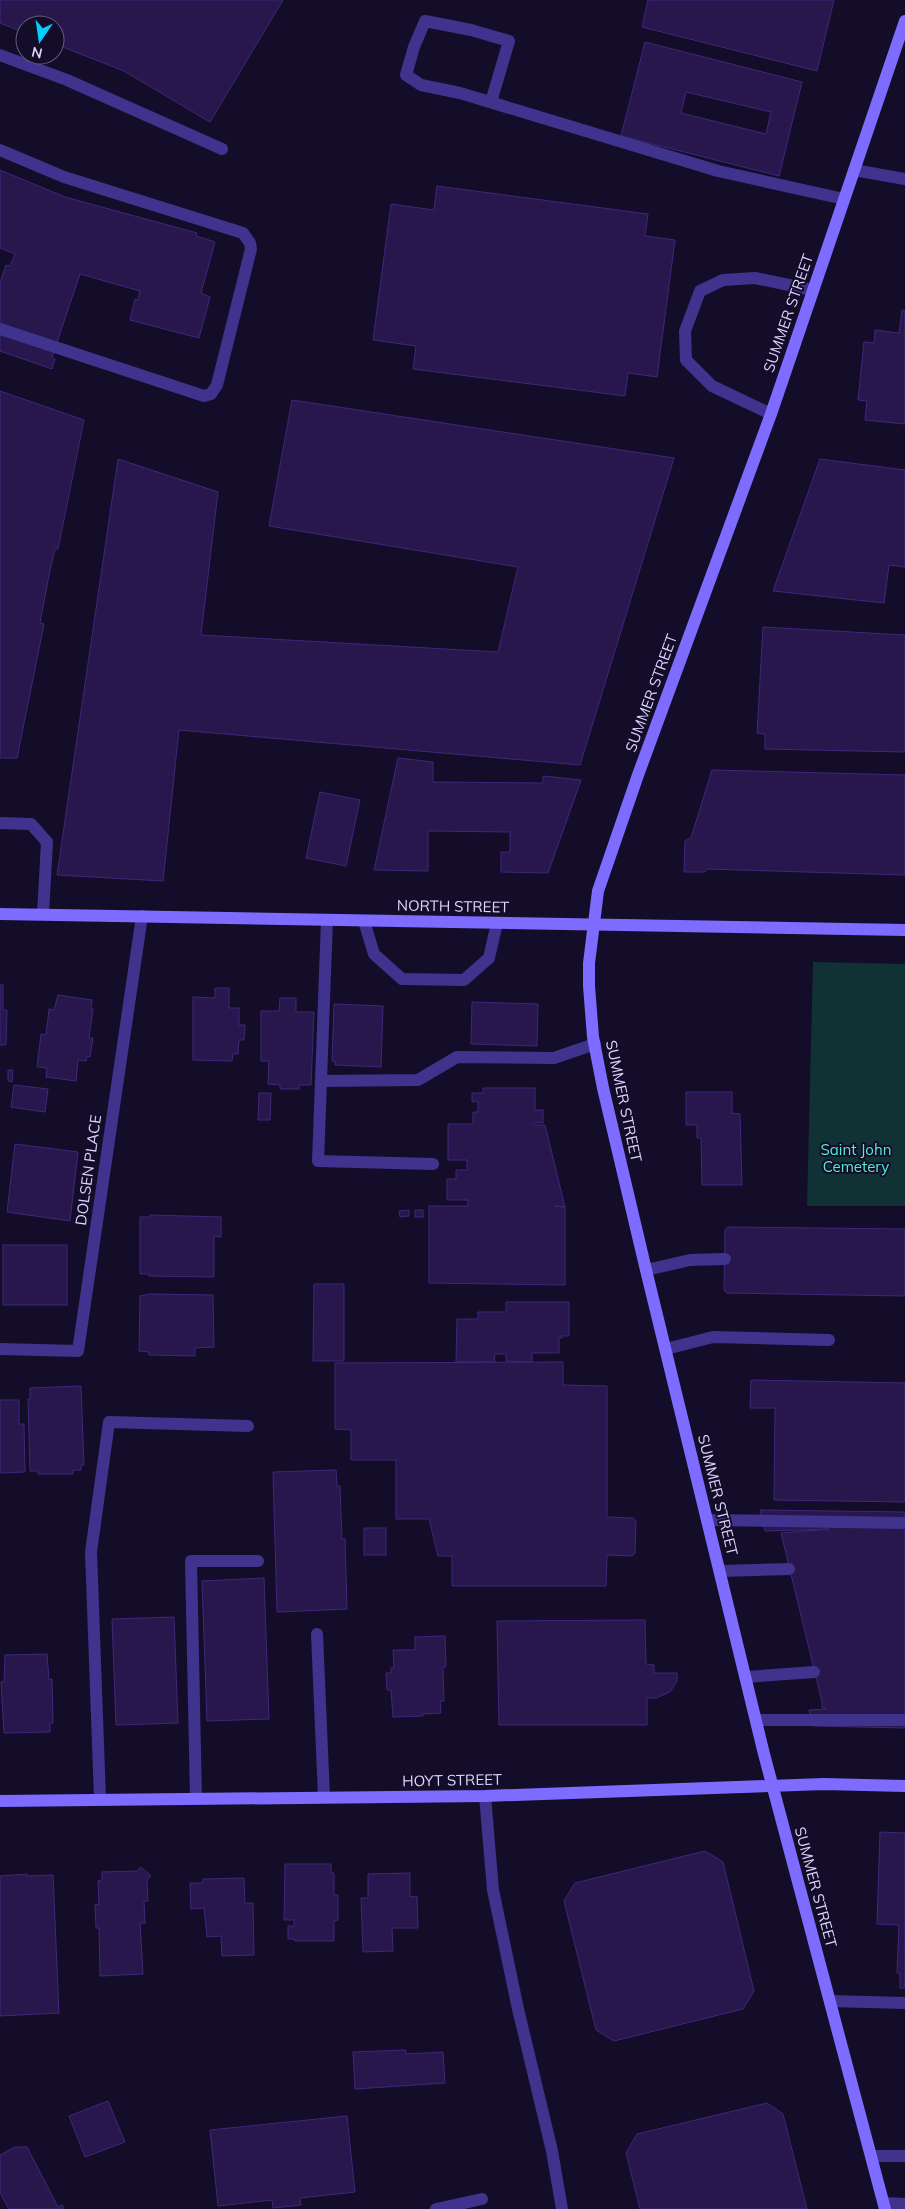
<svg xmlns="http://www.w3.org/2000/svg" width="905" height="2209" font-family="Mulish,sans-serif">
  <rect width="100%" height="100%" fill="#140d29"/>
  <!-- green -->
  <polygon fill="#103234" points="813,962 905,964 905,1206 807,1206"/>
  <!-- building -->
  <g fill="#27174c" stroke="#3f277b" fill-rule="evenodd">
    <polygon points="0,0 283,0 210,122 124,71 55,44 55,25 25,25 25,33 0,23"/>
    <polygon points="648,0 834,0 817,71 642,27"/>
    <path d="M645,42L802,82L779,176L621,136ZM686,92L771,112L766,134L681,113Z"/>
    <polygon points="0,170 65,197 197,233 196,236 215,242 201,293 210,297 199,338 130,320 135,299 138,300 140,291 80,274 52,357 55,359 52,369 0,351 0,283 6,265 10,266 15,254 0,248"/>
    <polygon points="437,186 648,214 645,236 675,240 657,377 628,373 625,396 413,369 416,346 373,340 391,204 434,210"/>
    <polygon points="902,310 905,311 905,424 865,420 867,401 858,400 864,342 874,343 875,330 899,333"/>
    <polygon points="0,391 84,420 58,549 55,549 50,570 40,623 44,624 17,758 0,758"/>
    <polygon points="292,400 674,458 580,765 179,730 163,881 57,875 118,459 218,492 201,635 498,652 518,567 269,526"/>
    <polygon points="820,459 905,470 905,567 889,565 884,603 773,591"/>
    <polygon points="763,627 905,635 905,752 765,749 765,734 757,733"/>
    <polygon points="398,758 433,762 433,782 543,783 543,776 581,780 548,873 501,872 501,852 510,852 510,832 428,831 428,871 374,870"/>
    <polygon points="712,770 905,775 905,875 707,869 705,872 684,872 685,841 691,838"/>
    <polygon points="320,792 360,800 346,866 306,858"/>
    <polygon points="0,985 3,985 3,1010 7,1010 6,1045 0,1045"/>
    <polygon points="215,988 229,988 229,1008 239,1008 239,1025 245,1025 244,1040 239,1040 238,1054 233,1054 232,1061 193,1060 193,997 215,998"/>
    <polygon points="58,995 92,1000 91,1009 93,1009 89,1038 93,1038 90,1057 87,1056 86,1061 78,1060 76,1081 46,1077 47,1068 37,1067 41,1034 46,1035 49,1009 54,1010"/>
    <polygon points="280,998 296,998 296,1012 314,1012 311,1085 299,1085 299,1089 280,1089 280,1085 268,1084 269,1061 261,1061 261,1011 279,1011"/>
    <polygon points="472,1002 538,1004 537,1046 471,1044"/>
    <polygon points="334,1004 383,1006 381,1067 335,1065 335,1061 332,1061"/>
    <polygon points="8,1070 13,1070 12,1082 8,1081"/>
    <polygon points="14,1085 48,1089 45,1112 11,1107"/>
    <polygon points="483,1088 535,1088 535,1110 543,1110 543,1123 534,1122 534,1125 545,1125 565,1207 555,1206 565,1207 565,1285 429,1283 429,1206 468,1206 468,1200 447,1200 447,1179 456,1179 456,1170 467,1170 467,1160 448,1160 448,1124 473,1124 473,1112 478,1112 478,1101 472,1102 472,1093 483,1093"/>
    <polygon points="686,1092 732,1092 732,1113 740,1114 742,1185 702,1185 701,1138 697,1138 697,1125 686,1125"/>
    <polygon points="259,1093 271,1093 270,1120 258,1120"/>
    <polygon points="15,1144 78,1152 70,1221 7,1212"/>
    <polygon points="409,1210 409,1216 400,1217 399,1211"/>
    <rect x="415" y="1210" width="8" height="7"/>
    <polygon points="150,1215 221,1217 221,1237 214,1236 214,1277 149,1276 149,1274 140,1274 140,1217 149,1217"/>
    <polygon points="728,1227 905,1229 905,1296 727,1293 724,1290 725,1230"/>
    <rect x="3" y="1245" width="64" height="60"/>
    <polygon points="314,1284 344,1284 344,1361 313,1361"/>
    <polygon points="150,1294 213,1295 214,1347 195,1348 195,1356 149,1355 149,1352 139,1351 140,1296"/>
    <polygon points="506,1302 569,1302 569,1336 561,1336 562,1338 559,1338 559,1353 532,1353 532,1362 506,1361 506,1354 494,1354 495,1362 456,1362 457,1319 478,1319 478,1312 506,1312"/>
    <polygon points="563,1362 563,1385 607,1386 607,1517 633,1518 636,1521 635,1553 632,1556 607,1555 606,1586 452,1586 452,1556 438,1556 429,1519 396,1519 396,1460 351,1460 351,1430 335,1429 335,1363"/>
    <polygon points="751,1380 905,1383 905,1502 774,1500 775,1408 750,1408"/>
    <polygon points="81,1386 84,1465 81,1465 81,1470 73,1470 73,1474 38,1474 38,1471 30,1471 28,1399 30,1399 30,1388"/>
    <polygon points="0,1400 19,1400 19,1424 24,1424 25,1472 0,1473"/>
    <polygon points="336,1470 337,1486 340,1486 342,1539 345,1539 347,1609 277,1612 273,1472"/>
    <polygon points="760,1510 905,1512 905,1728 813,1726 809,1710 826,1709 822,1707 822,1702 781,1533 829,1529 765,1531"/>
    <rect x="364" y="1528" width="22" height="27"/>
    <polygon points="264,1578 269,1719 207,1721 202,1581"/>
    <polygon points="174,1617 178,1723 116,1725 112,1619"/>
    <polygon points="645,1620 646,1664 654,1665 654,1673 677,1673 677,1681 670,1692 656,1698 647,1698 647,1725 499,1725 497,1621"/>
    <polygon points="445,1636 446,1667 443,1667 444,1701 440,1701 441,1713 423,1714 423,1716 393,1717 391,1690 387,1690 386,1673 391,1673 391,1668 394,1667 393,1650 415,1650 415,1637"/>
    <polygon points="47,1654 49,1680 52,1679 53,1723 50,1723 50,1732 4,1733 1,1682 4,1682 5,1655"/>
    <polygon points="880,1832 905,1833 905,1988 900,1988 900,1973 897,1973 899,1925 877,1924"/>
    <polygon points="705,1851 723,1862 754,1991 743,2009 614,2041 596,2030 564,1901 575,1883"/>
    <polygon points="285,1864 331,1864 331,1873 334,1873 334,1895 338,1895 338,1920 334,1921 334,1941 295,1941 294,1939 288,1939 288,1926 294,1926 294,1920 284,1920"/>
    <polygon points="141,1867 151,1876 147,1880 148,1901 144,1901 145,1923 140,1923 143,1974 100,1976 99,1928 96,1928 95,1904 99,1905 98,1881 102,1880 102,1872 137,1871"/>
    <polygon points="410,1873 410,1897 417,1896 418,1928 392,1928 393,1951 363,1952 361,1898 368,1898 368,1874"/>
    <polygon points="27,1874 27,1876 53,1875 59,2013 0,2016 0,1876"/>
    <polygon points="244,1878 245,1903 253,1903 254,1955 222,1956 221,1936 207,1937 204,1908 191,1909 190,1883 203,1883 203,1879"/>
    <polygon points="406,2050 406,2054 443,2052 445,2083 355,2089 353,2052"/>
    <polygon points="108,2101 125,2142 85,2157 69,2116"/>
    <polygon points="767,2103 783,2114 807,2209 640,2209 626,2153 637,2134"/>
    <polygon points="347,2116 355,2192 300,2198 301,2205 273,2208 272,2200 218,2206 210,2130"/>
    <polygon points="15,2147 27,2147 58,2207 62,2205 64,2209 9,2209 0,2193 0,2155"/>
  </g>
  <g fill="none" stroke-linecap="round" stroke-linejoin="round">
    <!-- lane -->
    <g stroke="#3f338d" stroke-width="12">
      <polyline points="0,55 67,80 222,149"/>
      <polyline points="491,102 509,41 471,30 425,21 414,47 406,75 421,85 460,93 718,171 844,199"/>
      <polyline points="0,150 64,177 243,233 250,243 251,249 217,385 211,394 204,396 0,329"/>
      <polyline points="854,170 905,179"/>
      <polyline points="771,414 712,386 686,360 685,331 700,291 723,280 755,278 813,290"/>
      <polyline points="0,823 31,824 47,842 43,914"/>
      <polyline points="327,920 318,1161 433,1164"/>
      <polyline points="364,921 374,954 402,979 464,980 489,958 497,923"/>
      <polyline points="321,1081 418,1080 457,1057 554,1058 595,1044"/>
      <polyline points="646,1270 690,1260 725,1259"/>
      <polyline points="666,1349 713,1337 829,1340"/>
      <polyline points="707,1520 905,1523"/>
      <polyline points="720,1571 789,1569"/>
      <polyline points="317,1634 324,1797"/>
      <polyline points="746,1677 814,1672"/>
      <polyline points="756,1720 905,1720"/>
      <polyline points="485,1796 493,1890 518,2009 552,2151 562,2209"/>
      <polyline points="100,1799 91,1552 109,1422 248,1426"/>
      <polyline points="196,1799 191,1561 258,1561"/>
      <polyline points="830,2001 905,2003"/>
      <polyline points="871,2156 905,2156"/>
      <polyline points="884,2203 905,2204"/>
      <polyline points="436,2209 482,2199"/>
    </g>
    <!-- street -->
    <polyline stroke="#3f338d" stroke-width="12" points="0,1349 78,1351 142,916"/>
    <!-- secondary -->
    <g stroke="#7d6cff" stroke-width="12">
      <polyline points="0,914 905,930"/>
      <polyline points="0,1801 485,1796 824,1784 905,1786"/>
      <polyline points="885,2209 764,1754 646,1270 603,1088 593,1037 589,986 589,963 598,891 638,775 771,414 905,21"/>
    </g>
  </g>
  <g text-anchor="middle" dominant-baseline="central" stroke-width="4" stroke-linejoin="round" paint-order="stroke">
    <!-- street labels -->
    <g font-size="15" fill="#ded5ff" stroke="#140d29">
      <text transform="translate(788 313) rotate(-71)">SUMMER STREET</text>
      <text transform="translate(651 693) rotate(-70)">SUMMER STREET</text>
      <text transform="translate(453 906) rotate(1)">NORTH STREET</text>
      <text transform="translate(624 1101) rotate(78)">SUMMER STREET</text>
      <text transform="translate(88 1170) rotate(-82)">DOLSEN PLACE</text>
      <text transform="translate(718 1495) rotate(76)">SUMMER STREET</text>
      <text transform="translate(452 1780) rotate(-1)">HOYT STREET</text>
      <text transform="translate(816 1887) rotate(75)">SUMMER STREET</text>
    </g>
    <!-- park labels -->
    <g font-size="15" fill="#54ecd3" stroke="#140d29">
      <text x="856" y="1149">Saint John<tspan x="856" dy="17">Cemetery</tspan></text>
    </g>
  </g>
  <!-- north arrow -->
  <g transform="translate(40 40) rotate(193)"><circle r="24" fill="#140d29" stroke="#655d7f"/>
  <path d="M0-4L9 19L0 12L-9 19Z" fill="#01d0ff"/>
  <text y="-8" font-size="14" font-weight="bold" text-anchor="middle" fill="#ded5ff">N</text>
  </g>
</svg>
